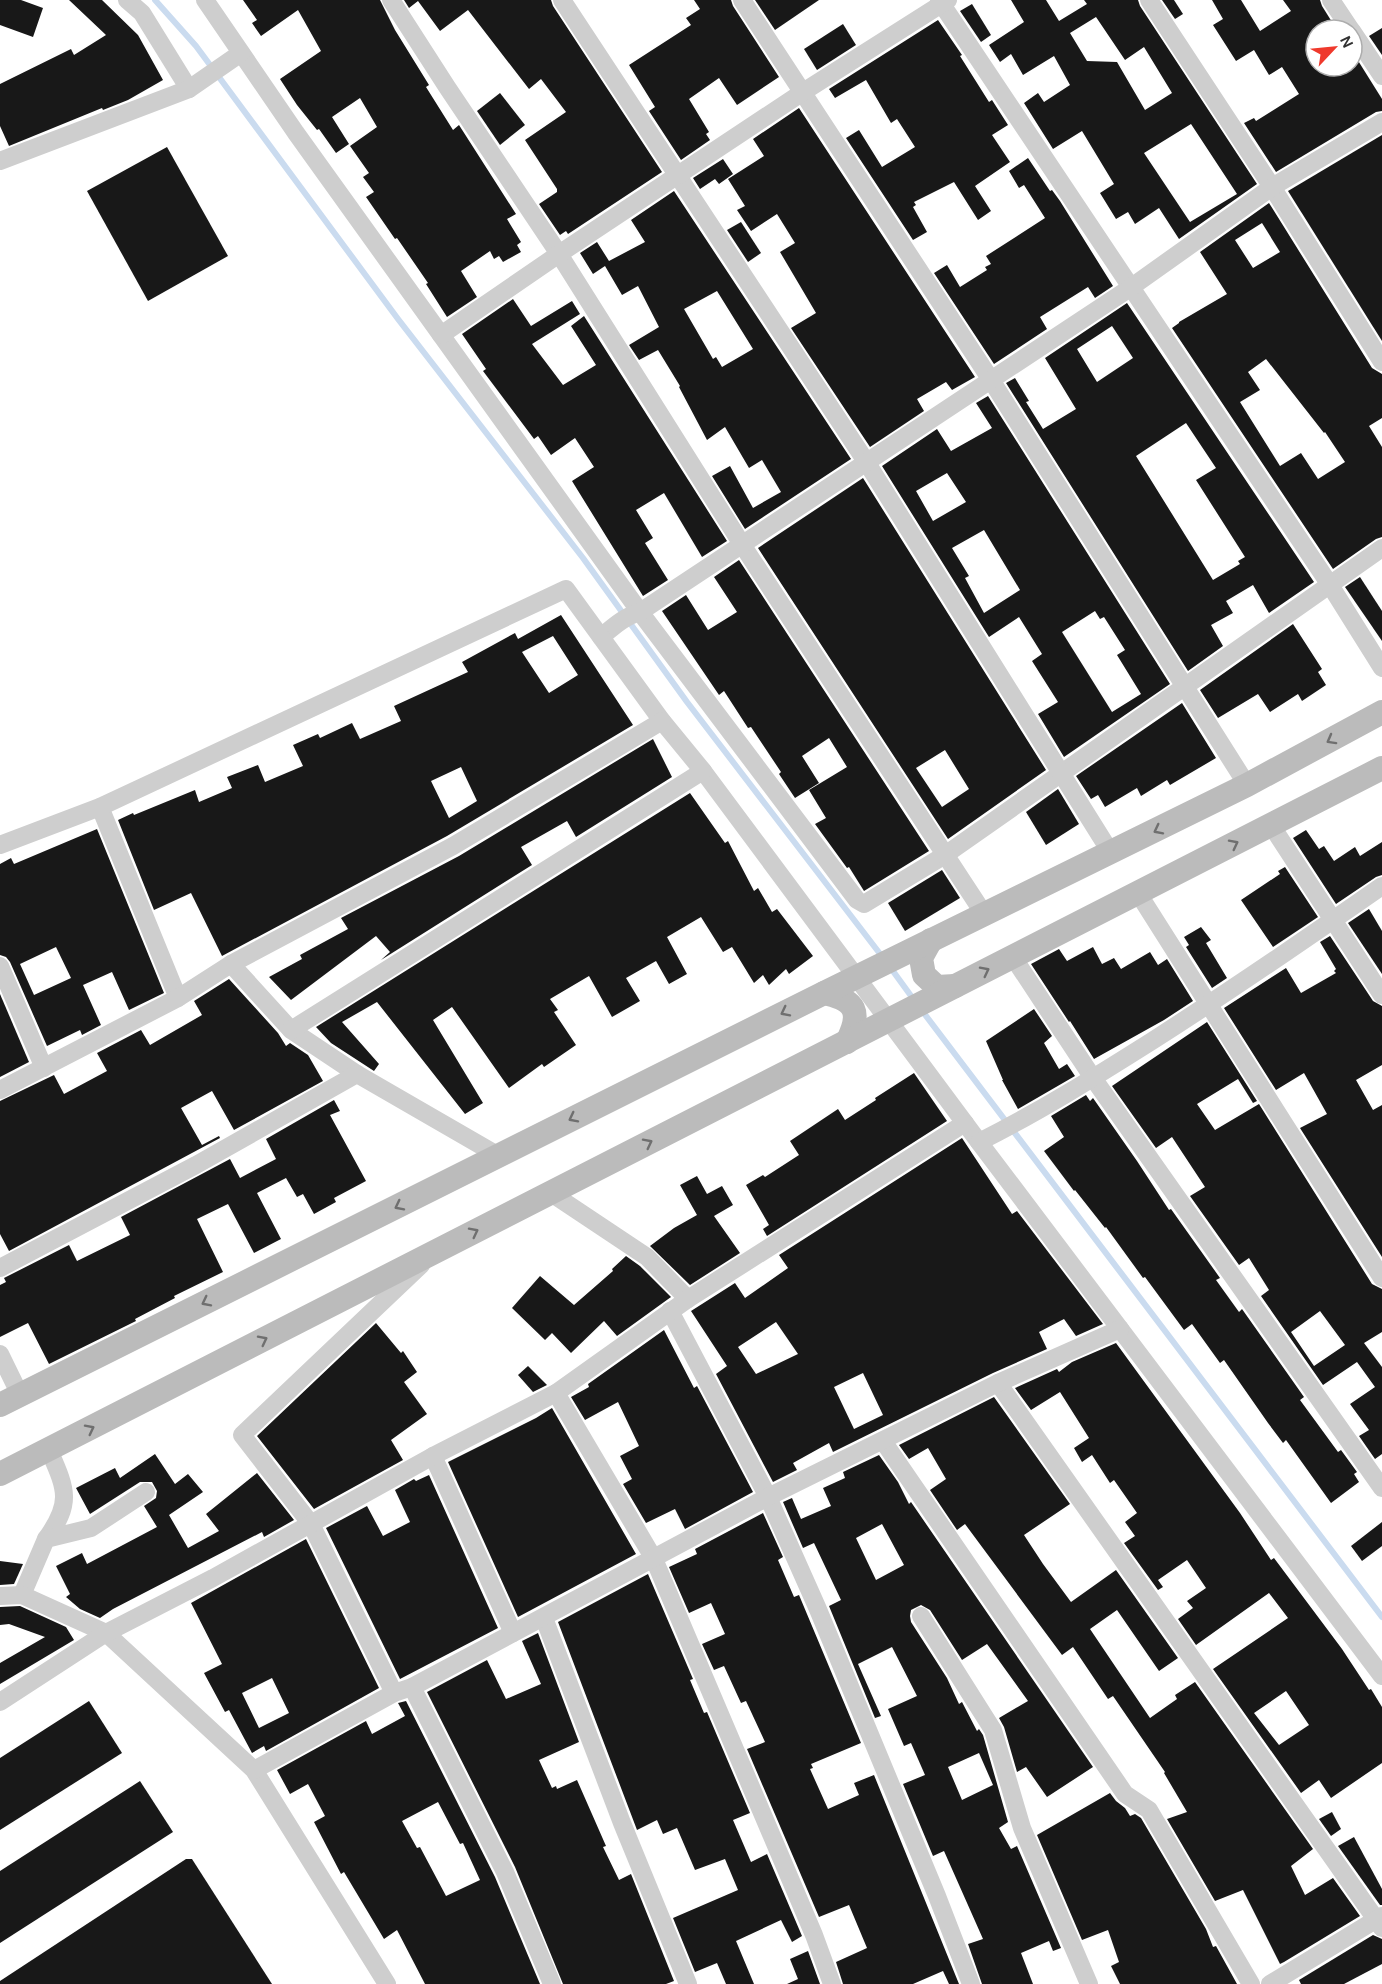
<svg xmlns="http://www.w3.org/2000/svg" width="1382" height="1984" font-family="Karla,sans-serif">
  <rect width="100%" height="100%" fill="#fff"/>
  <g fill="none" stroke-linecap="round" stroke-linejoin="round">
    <!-- stream -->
    <g stroke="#cadbef" stroke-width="6">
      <polyline points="155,0 196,46 398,319 583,558 687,702 884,959"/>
      <polyline points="890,967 914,1000"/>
      <polyline points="920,1008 1382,1617"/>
    </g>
  </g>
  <!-- building -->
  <g fill="#181818" fill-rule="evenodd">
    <polygon points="0,0 21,0 43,8 33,37 0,25"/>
    <polygon points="69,0 102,0 138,35 163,80 128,100 103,110 102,108 9,146 0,126 0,84 71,49 74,55 106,35"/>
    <polygon points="243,0 380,0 395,30 429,85 426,87 453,130 459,125 516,214 507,219 521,242 517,245 521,252 503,262 499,256 494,259 490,251 461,271 477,297 447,317 426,284 428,283 397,238 395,239 366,197 374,192 363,177 369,173 350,146 377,127 360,98 332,117 349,144 336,153 319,129 317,130 297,105 280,79 321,51 298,10 261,36 252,23 257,20"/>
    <polygon points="404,0 551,0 553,6 662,172 568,234 566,231 560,235 539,204 557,192 557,189 525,140 566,112 541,79 529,89 468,10 440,31 418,1 409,8"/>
    <polygon points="694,0 731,0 733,6 779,77 737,105 719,78 689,99 709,132 706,134 710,140 681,160 649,111 655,107 629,65 691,25 686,18 700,9"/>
    <polygon points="755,0 819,0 775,30"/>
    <path d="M1011,0H1046L1059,21L1087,4L1084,0H1138L1140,6L1257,184L1179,239L1159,208L1135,224L1128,212L1116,219L1100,193L1114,184L1082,131L1053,149L1024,103L1038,93L1044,102L1070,85L1054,56L1023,75L1011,54L1000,62L989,45L1024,22ZM1096,17L1125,60L1144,47L1172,93L1145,110L1117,62L1087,61L1070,33ZM1191,124L1237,194L1190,222L1144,153Z"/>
    <polygon points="1162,0 1174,0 1183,14 1175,19"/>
    <polygon points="1212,0 1241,0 1260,31 1291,11 1283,0 1320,0 1322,6 1337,30 1316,30 1316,66 1352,66 1352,51 1382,99 1382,111 1376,112 1276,172 1244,123 1254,118 1256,121 1299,94 1282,67 1269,75 1254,50 1236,61 1213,25 1223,19"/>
    <polygon points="972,4 991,35 981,42 960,11"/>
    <polygon points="938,20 962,55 960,56 989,102 992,100 1008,125 992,135 1010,162 975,186 991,211 978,220 954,182 914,202 916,205 913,207 927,232 913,240 846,138 859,130 882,167 915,147 897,119 891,123 866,80 835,98 829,89"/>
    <polygon points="843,24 856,45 817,70 804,49"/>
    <polygon points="1382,28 1382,55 1369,36"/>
    <polygon points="500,93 525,125 500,145 477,111"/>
    <polygon points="799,108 975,377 952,390 946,382 917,399 924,411 870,447 791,328 816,313 780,252 795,243 777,214 751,231 737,210 745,206 728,179 764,156 753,139"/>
    <polygon points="1382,135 1382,341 1288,191"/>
    <polygon points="167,147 228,256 148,301 87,191"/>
    <polygon points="1028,158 1050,191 1052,190 1060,201 1113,286 1095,298 1088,287 1040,317 1047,329 994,364 934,273 947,265 960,287 987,270 985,267 991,264 986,256 1045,218 1024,185 1019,188 1009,171"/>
    <polygon points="723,159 733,174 719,184 715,179 700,189 693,178"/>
    <path d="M674,191L851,459L745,529L712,476L730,466L753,508L781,492L762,460L749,468L725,427L707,440L679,387L680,386L658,350L639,360L629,345L659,327L638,286L622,295L605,266L593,274L580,253L597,242L609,261L645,242L631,220ZM717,291L753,349L722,367L716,357L713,359L684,309Z"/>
    <path d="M1269,203L1372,368L1382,374V418L1369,426L1382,447V537L1376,539L1333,569L1172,328L1179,323V322L1227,294L1200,252ZM1262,223L1280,252L1253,268L1235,240ZM1266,359L1324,433L1325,432L1345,462L1318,479L1301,453L1280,466L1240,402L1260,390L1248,372Z"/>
    <polygon points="741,222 761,253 748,262 727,230"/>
    <polygon points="513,299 531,326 572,301 580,314 532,344 563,385 596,365 571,326 584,316 727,541 702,557 664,493 636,510 653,538 645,543 668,580 643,596 572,481 594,467 575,438 551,455 538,436 534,439 483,371 486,369 462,334"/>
    <path d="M1127,303L1314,582L1269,613L1253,585L1226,601L1233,613L1211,625L1223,646L1188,671L1006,383L1015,378L1029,401L1026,402L1043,429L1076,409L1045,358ZM1112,326L1133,358L1097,382L1077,349ZM1186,423L1216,468L1196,480L1245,557L1238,561L1240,564L1213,580L1136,456Z"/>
    <path d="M988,396L1170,684L1064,757L1038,714L1058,702L1032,661L1042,654L1019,617L989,637L882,466L937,429L951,451L992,428L976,403ZM947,473L966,502L933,521L916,491ZM984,530L1020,590L984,613L965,578L969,576L952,548ZM1095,611L1100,619L1104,617L1125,650L1117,655L1141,694L1112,712L1062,632Z"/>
    <path d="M863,478L1046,770L948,839L758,548ZM945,750L969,789L942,807L916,768Z"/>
    <polygon points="739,560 929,851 864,891 849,867 847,868 815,824 826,818 809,790 847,767 829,738 802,756 819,783 795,798 779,774 781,772 751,727 748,728 724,691 719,695 662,611 686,595 708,630 737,612 714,577"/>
    <polygon points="1360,577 1382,611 1382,641 1345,587"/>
    <path d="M561,615L633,725L447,836L222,956L191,893L154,910L118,820L133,813L134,815L195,790L199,802L232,788L227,777L258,765L265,782L303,766L293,745L318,734L320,738L352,723L360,739L401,721L394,706L468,672L462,662L515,633L518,639ZM553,636L578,675L549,693L522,652ZM461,767L477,801L449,818L431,781Z"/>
    <polygon points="1293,624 1322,669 1318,672 1326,685 1302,701 1298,694 1270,712 1258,694 1218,718 1200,690"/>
    <polygon points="1182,703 1216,758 1170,785 1167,780 1141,796 1137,788 1105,807 1098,795 1091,799 1076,776"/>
    <polygon points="653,739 672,777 576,837 567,821 521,847 532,865 381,960 390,952 376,936 291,1000 269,977 302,959 300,955 348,929 341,918 459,856"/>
    <polygon points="1058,789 1079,824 1046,845 1026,812"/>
    <polygon points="690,793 725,843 728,841 754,891 758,888 772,912 777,909 813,956 789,974 786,969 769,985 763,975 754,983 732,947 723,952 701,917 667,937 687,974 669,984 656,961 626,978 640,1001 612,1017 589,976 550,999 558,1010 554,1012 576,1045 544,1067 542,1064 509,1088 452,1007 433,1020 483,1103 465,1114 377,1002 342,1022 379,1064 374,1071 331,1043 316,1027"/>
    <path d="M97,829L164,993L129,1010L112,972L83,985L101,1025L82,1035L80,1030L47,1046L10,962L6,957L0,955V864L11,858L14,864ZM56,947L71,978L34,995L20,964Z"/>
    <polygon points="1306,830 1319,849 1324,846 1334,861 1355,847 1360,856 1382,842 1382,875 1376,877 1336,904 1293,838"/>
    <polygon points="1285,867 1318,917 1273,947 1241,900 1280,874 1278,871"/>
    <polygon points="942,870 960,898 905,931 888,903"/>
    <polygon points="1369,909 1382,931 1382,974 1348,923"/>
    <polygon points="1201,927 1211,940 1206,943 1227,978 1212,988 1186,947 1189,945 1184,937"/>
    <polygon points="1330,936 1373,1001 1382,1006 1382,1065 1356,1080 1373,1110 1382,1105 1382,1257 1300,1128 1327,1114 1304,1073 1276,1090 1224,1008 1286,968 1301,993 1336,973 1334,971 1336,969 1320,942"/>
    <polygon points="1093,947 1102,964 1114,958 1121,969 1150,952 1158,965 1167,959 1193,1001 1164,1020 1094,1059 1070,1021 1069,1022 1031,964 1059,949 1067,961"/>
    <polygon points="229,979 278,1033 286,1046 290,1043 308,1055 323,1081 234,1130 212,1091 181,1108 202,1145 219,1136 220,1138 9,1251 0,1234 0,1101 54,1075 64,1094 107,1071 97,1053 141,1030 150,1045 202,1015 194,1001"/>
    <polygon points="0,994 29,1062 0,1077"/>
    <polygon points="1034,1009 1052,1036 1044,1043 1059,1069 1067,1064 1075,1076 1018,1109 1002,1080 1003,1080 986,1041"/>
    <path d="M1207,1022L1257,1101L1253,1103L1238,1079L1197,1104L1215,1130L1259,1104L1372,1284L1382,1289V1332L1364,1343L1382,1367V1454L1375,1459L1359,1436L1369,1430L1350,1404L1375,1387L1357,1362L1323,1385L1261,1296L1269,1290L1249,1258L1239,1265L1190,1196L1205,1187L1172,1137L1156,1148L1112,1086ZM1320,1311L1345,1345L1314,1366L1291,1332Z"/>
    <polygon points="914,1073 947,1121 767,1236 763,1229 769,1225 746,1185 763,1175 765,1177 799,1155 790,1141 838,1109 845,1120 876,1100 875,1098"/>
    <polygon points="1086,1095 1090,1101 1093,1098 1137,1161 1169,1210 1171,1209 1220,1278 1216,1280 1239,1312 1242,1309 1304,1397 1300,1400 1338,1452 1341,1450 1357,1472 1354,1474 1359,1482 1331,1503 1286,1440 1283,1443 1268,1423 1224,1360 1220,1363 1192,1324 1184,1330 1145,1277 1143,1278 1106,1227 1105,1228 1075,1190 1074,1191 1044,1151 1064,1137 1051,1116"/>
    <polygon points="334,1100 340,1111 330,1115 366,1181 334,1198 336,1202 314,1214 303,1194 297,1197 286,1178 257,1193 281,1239 254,1253 228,1204 197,1219 223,1272 174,1296 175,1298 135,1319 136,1321 49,1364 28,1323 0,1337 0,1285 6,1282 4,1278 69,1245 77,1261 130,1235 121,1217 230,1159 240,1178 276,1159 266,1139"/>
    <path d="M962,1138L1012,1214L1017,1211L1103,1324L1076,1336L1064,1319L1039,1332L1047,1349L993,1373L833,1452L829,1443L793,1463L797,1470L773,1482L716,1374L727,1366L691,1311L735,1283L745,1298L788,1268L779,1255ZM776,1322L798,1354L756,1374L738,1347ZM863,1373L883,1415L854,1429L834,1387Z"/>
    <polygon points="697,1176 707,1194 722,1186 733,1205 714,1216 740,1253 690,1285 650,1246 674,1228 697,1215 680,1185"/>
    <polygon points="626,1256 640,1266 671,1297 617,1336 604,1321 571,1353 552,1333 545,1340 512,1308 540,1276 574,1305 613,1271 612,1269"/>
    <polygon points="376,1323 401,1353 403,1351 417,1372 404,1382 427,1414 391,1440 403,1460 314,1509 257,1436"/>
    <polygon points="664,1330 694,1388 697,1386 753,1492 685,1529 675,1509 646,1523 623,1484 632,1479 620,1456 639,1446 618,1402 585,1420 571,1397 589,1387 588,1384"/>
    <path d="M1116,1343L1240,1513L1271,1560L1274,1558L1342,1649L1369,1690L1371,1689L1382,1707V1763L1331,1798L1319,1780L1301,1793L1213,1669L1288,1618L1269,1593L1196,1645L1178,1619L1193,1608L1187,1601L1206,1588L1187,1560L1158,1580L1163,1587L1158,1590L1124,1543L1135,1536L1125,1522L1137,1513L1114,1480L1110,1483L1092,1455L1082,1462L1074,1448L1089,1438L1060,1392L1031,1410L1015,1388L1057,1369L1059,1372L1072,1362ZM1286,1691L1309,1725L1279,1745L1254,1713Z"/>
    <polygon points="528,1366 547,1385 533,1392 518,1375"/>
    <polygon points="994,1397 1070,1504 1024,1535 1043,1564 1071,1602 1116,1570 1178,1658 1159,1671 1117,1610 1090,1629 1150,1718 1177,1699 1175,1695 1195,1682 1313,1849 1291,1866 1305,1895 1333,1878 1360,1916 1284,1962 1280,1964 1243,1890 1215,1901 1167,1819 1187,1812 1164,1773 1165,1772 1113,1696 1108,1699 1073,1647 1062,1655 965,1524 957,1530 930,1490 946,1479 928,1448 909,1459 899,1445"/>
    <polygon points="552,1408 636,1554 518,1617 448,1462 536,1418"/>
    <polygon points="155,1454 175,1484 188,1474 203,1492 169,1515 188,1548 219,1531 206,1514 257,1473 294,1520 264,1537 262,1532 113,1609 100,1618 80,1609 66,1597 70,1594 56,1566 82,1553 87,1564 157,1527 144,1506 156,1498 157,1491 152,1482 140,1482 90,1514 76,1488 115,1468 120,1478"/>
    <path d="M879,1455L898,1482L909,1504L911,1502L1093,1767L1047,1797L1026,1767L1017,1772L1004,1727L999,1718L1028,1701L987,1644L962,1660L930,1610L921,1605L911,1610L910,1616L911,1622L947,1678L959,1704L962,1702L977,1731L979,1729L983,1735L1008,1822L999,1828L1011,1849L1017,1846L1061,1948L1053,1951L1049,1941L1021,1953L1033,1984H982L968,1944L983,1939L944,1851L933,1856L903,1784L925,1775L911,1743L904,1746L888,1709L917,1696L892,1647L858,1664L881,1716L875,1718L829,1606L841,1600L814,1543L803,1548L783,1502L792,1498L801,1519L831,1506L823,1488L845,1478L843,1472ZM882,1524L904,1565L876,1580L856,1538ZM979,1753L993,1785L962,1800L948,1767Z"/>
    <polygon points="429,1475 498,1628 400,1679 326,1528 367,1506 383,1536 410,1522 395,1490 414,1479 416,1481"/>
    <polygon points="763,1513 783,1557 778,1560 794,1597 799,1595 861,1743 811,1764 813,1768 810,1769 828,1809 859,1795 854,1783 874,1775 959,1984 949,1984 943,1971 913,1984 843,1984 836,1962 867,1948 849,1905 819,1917 747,1749 765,1742 746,1701 741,1703 724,1666 714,1670 702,1644 725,1634 711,1603 689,1613 669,1567 697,1554 695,1549"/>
    <polygon points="1382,1522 1382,1546 1362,1561 1351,1546"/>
    <path d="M306,1539L379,1688L266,1751L264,1746L252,1753L229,1710L225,1712L204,1673L222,1664L191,1603ZM272,1678L289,1713L259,1728L242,1693Z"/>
    <polygon points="0,1561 23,1564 14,1584 0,1585"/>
    <polygon points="648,1574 693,1679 690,1680 704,1713 707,1712 750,1813 733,1820 751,1862 767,1854 802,1936 792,1942 781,1920 736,1941 754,1984 726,1984 717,1963 695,1972 673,1918 738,1890 725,1859 695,1870 677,1828 663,1834 657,1820 637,1830 558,1622"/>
    <polygon points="20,1606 66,1627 74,1640 0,1684 0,1663 45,1637 9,1624 0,1625 0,1607"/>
    <polygon points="538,1633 579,1742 539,1760 552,1788 556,1786 557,1789 577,1780 606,1846 603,1847 619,1880 631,1874 674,1981 666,1984 563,1984 515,1867 427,1692 487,1660 506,1699 541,1684 522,1641"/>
    <polygon points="89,1701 122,1753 0,1830 0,1758"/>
    <path d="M406,1701L495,1877L540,1984H425L397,1930L384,1939L344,1872L341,1874L314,1822L325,1816L308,1784L290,1794L277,1770L366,1721L372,1734L405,1716L398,1703ZM438,1802L460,1844L463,1843L480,1880L446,1896L420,1847L417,1848L402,1821Z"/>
    <polygon points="140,1781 173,1832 0,1943 0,1871"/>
    <polygon points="1110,1793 1116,1801 1125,1808 1130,1816 1135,1814 1141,1818 1206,1929 1213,1947 1216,1946 1237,1984 1120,1984 1111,1966 1119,1962 1108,1930 1082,1940 1037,1835"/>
    <polygon points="1332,1812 1341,1829 1331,1836 1319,1819"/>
    <polygon points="1354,1837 1382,1889 1382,1905 1380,1905 1338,1846"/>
    <polygon points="186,1859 192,1859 272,1984 0,1984 0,1981"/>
    <polygon points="1373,1935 1382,1939 1382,1964 1344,1984 1301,1984 1299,1980"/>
    <polygon points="808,1951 820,1984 787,1984 798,1979 790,1959"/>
  </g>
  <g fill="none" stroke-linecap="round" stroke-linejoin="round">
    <!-- street -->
    <g stroke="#cecece" stroke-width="18">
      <polyline points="127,0 142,13 189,89"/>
      <polyline points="205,0 296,133 640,612 857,900 864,904 945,855 1382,548"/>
      <polyline points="391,0 447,87 559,254 743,546 984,914"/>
      <polyline points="562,0 867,463 1111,853"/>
      <polyline points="742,0 991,380 1247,785"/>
      <polyline points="939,0 1330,585 1382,668"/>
      <polyline points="1149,0 1272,187 1382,362"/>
      <polyline points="1331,0 1351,30"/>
      <polyline points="1352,31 1382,76"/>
      <polyline points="0,161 189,89 241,53"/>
      <polyline points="441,335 559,254 803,92 948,0"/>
      <path d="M601,637C613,627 625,616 640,612L1130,288L1272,187L1382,122"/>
      <polyline points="100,807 178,998"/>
      <polyline points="1271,825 1382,995"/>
      <polyline points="0,845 100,807 566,589 662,721 703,771 979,1142 1382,1676"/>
      <polyline points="1138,893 1382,1278"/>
      <polyline points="1013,957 1093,1078 1382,1488"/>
      <polyline points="231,964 291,1030 357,1074 499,1156"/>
      <polyline points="0,966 44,1068"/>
      <polyline points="291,1030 703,771"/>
      <polyline points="0,1090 178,998 231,964 453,846 662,721"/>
      <path d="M979,1142C1039,1112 1095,1077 1152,1041C1230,991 1306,939 1382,886"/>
      <polyline points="551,1193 647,1257 688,1299"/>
      <polyline points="0,1268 196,1165 357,1074"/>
      <polyline points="670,1311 768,1497 817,1607 937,1896 971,1984"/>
      <polyline points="0,1354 20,1395"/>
      <polyline points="998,1383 1382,1928"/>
      <polyline points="556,1393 654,1559 814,1935 832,1984"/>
      <polyline points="883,1441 1125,1794 1149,1810 1251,1984"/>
      <polyline points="433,1456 513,1633"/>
      <path d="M46,1539C73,1502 66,1489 49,1450"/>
      <polyline points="22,1595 46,1539 91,1528 146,1492"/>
      <polyline points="0,1596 22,1595 106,1633 254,1770 387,1984"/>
      <polyline points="921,1616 993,1730 1022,1828 1089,1984"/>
      <polyline points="544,1618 622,1823 688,1984"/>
      <polyline points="412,1687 505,1872 552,1984"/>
      <polyline points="394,1693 311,1524 242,1435 421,1265"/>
      <polyline points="0,1702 106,1633 213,1578 433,1456 556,1393 688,1299 965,1123"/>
      <polyline points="254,1770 394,1693 412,1687 768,1497 998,1383 1120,1329"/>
      <polyline points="1270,1984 1382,1916"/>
    </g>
    <!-- secondary -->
    <g stroke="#bbb" stroke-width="24">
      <polyline points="931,940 921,958 924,975 937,987 955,986"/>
      <path d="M824,993C856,1000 862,1012 847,1042"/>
      <polyline points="0,1405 824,993 1247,785 1382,712"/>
      <polyline points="0,1474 1382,768"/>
    </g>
  </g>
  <!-- one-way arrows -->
  <defs><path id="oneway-chevron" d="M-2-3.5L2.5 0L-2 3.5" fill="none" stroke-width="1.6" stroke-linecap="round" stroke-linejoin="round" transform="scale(1.5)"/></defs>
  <g stroke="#6f6f6f">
    <use href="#oneway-chevron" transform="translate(1331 740) rotate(151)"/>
    <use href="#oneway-chevron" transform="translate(1158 830) rotate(153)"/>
    <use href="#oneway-chevron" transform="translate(1234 844) rotate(-27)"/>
    <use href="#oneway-chevron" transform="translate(985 971) rotate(-27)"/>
    <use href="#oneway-chevron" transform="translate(785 1012) rotate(153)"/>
    <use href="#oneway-chevron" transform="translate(573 1118) rotate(153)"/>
    <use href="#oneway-chevron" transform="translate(648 1143) rotate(-27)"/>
    <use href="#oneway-chevron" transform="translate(399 1206) rotate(153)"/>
    <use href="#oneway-chevron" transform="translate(474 1232) rotate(-27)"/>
    <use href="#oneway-chevron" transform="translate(206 1302) rotate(153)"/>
    <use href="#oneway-chevron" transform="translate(263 1340) rotate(-27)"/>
    <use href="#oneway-chevron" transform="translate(90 1429) rotate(-27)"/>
  </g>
  <!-- north arrow -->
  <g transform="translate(1334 48) rotate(64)"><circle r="28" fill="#ffffff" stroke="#adadad" stroke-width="1.5"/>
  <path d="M0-4.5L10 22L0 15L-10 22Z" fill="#ef392c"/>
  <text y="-9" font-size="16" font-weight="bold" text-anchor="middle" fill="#313131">N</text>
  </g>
</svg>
